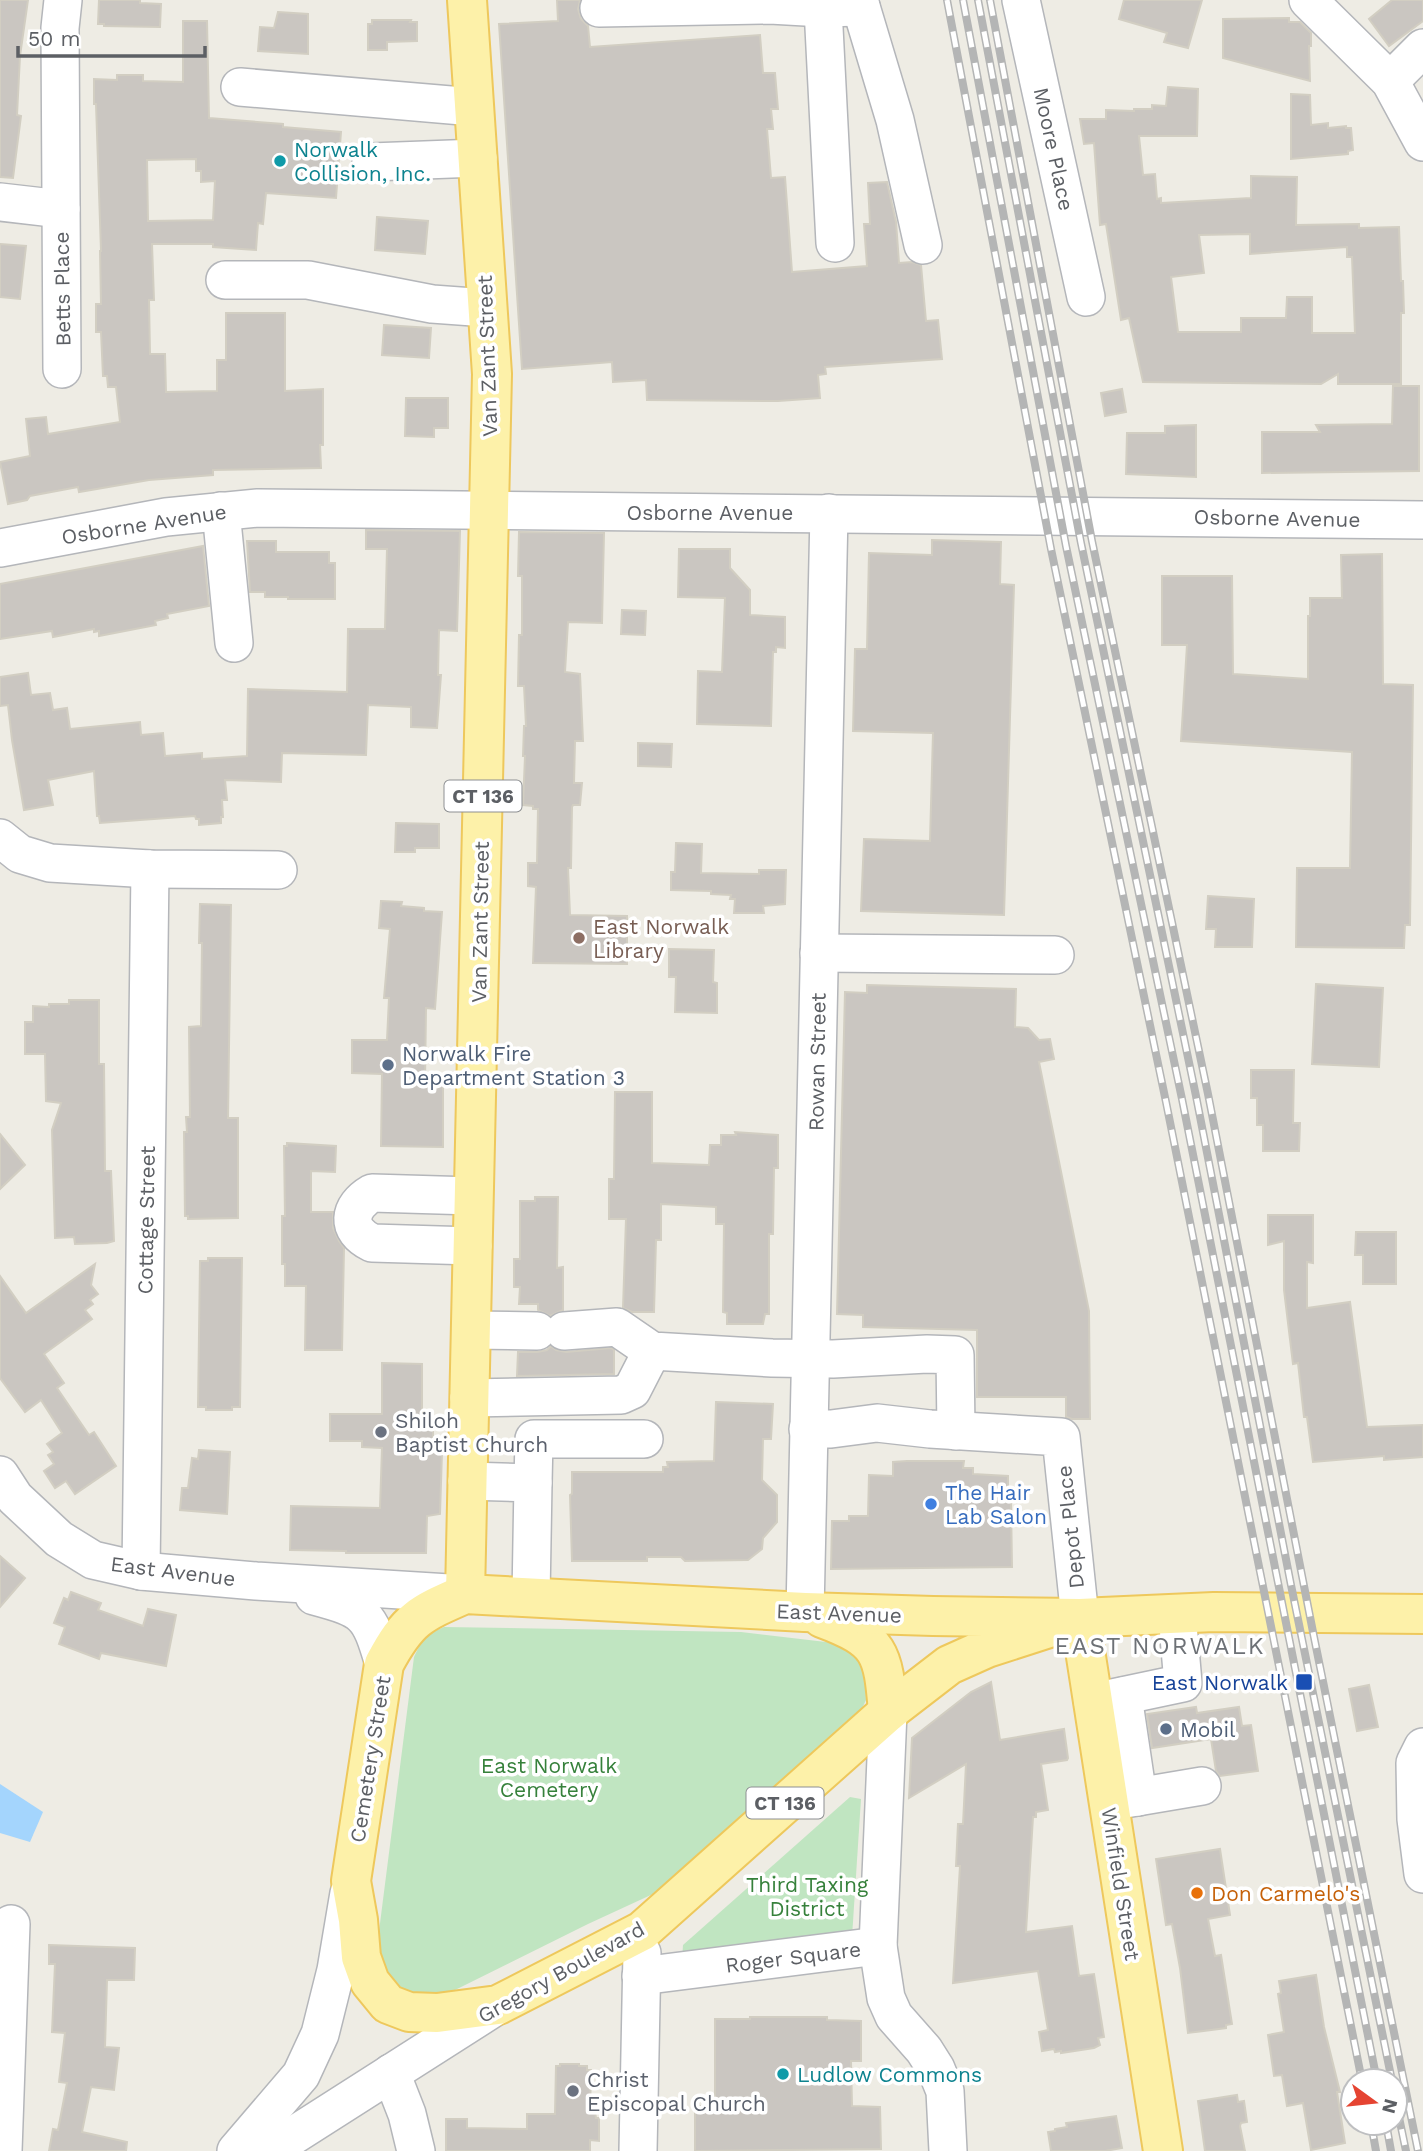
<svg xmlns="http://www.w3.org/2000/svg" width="1423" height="2151" font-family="'Work Sans',sans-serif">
  <rect width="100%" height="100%" fill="#eeece4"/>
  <!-- green -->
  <g fill="#c0e5c1">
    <path d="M444,1627L741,1632L843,1644L857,1656L865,1679L866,1700L857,1719L653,1894L588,1924L451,1992C406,2003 382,1985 378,1939L414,1657L424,1636Z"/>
    <polygon points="850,1797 861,1799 852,1937 682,1960 683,1945"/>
  </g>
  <!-- water -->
  <polygon fill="#a4d5fd" points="0,1784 43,1812 30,1842 0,1833"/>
  <!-- building -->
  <g fill="#cac6c1" stroke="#d2cec2" stroke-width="2" fill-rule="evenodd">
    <polygon points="0,0 28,0 20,56 17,115 21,116 13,178 0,177"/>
    <polygon points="99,0 140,0 140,3 161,4 160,27 104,26 104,24 98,24"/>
    <polygon points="557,0 580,0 578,9 581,19 588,26 590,47 760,35 763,73 775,73 778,109 771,109 773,129 767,129 771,178 785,177 792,272 867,266 864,224 870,224 868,183 887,182 896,222 899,263 912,262 921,265 926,321 938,320 942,359 825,367 826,374 818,375 820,398 778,401 647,400 646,380 613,382 612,362 522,369 499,24 558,21"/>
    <polygon points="1124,0 1202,0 1188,48 1164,42 1167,33 1119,19"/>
    <polygon points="1392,0 1423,0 1423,21 1389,46 1369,19"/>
    <polygon points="278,12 308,14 308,54 258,51 260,27 274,28"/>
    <polygon points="1289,18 1289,22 1300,22 1311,33 1311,46 1309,46 1310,81 1223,58 1223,19"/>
    <polygon points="372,20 411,20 410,22 417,22 417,41 387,42 387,50 368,50 368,24 372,24"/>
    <path d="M183,21H207L209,118L283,124V127L341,132L336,198L266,193L263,224L258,223L256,250L213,247V244H152L154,300H149L150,354H165L166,392L217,391V360H226V313H285V391L323,389V445H320L321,468L213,470V475L149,480L79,492L78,487L30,496L27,500L8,504L0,462L30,456L26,419L46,417L48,434L120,422L116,387H108L107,376H103L101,332H96V304H101L100,251H101L96,104H94V79L117,80V75H143V81L183,82ZM196,159V171H201V182L215,181L213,220L148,221L147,160Z"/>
    <path d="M1168,87L1198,89L1197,136H1139L1143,175L1155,174L1157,199L1161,198V203L1251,198V176L1297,177L1296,225L1359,224V228L1399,227L1401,281H1403L1404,313H1401V384H1338V374L1321,384L1143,382L1129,318L1121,320L1106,224L1100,225L1094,143L1084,144L1080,119H1106V110L1134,111V109H1152V105L1166,106ZM1250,234V254L1347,247V257H1352L1355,333H1312V297H1287L1286,318H1241V332H1178L1171,277L1204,273L1199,235Z"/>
    <polygon points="1291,94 1310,95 1311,125 1328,123 1328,128 1346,126 1346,128 1351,128 1353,150 1348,151 1348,154 1291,159"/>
    <polygon points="377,217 428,221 425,254 375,250"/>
    <polygon points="0,244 26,246 20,299 0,297"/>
    <polygon points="384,325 431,328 429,358 382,355"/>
    <polygon points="1393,386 1419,386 1419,471 1262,473 1262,432 1320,432 1316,425 1392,424"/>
    <polygon points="1122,389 1126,412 1105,416 1101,393"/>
    <polygon points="406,398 448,398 448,428 434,428 434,437 405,436"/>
    <polygon points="1196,425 1196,477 1126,474 1127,433 1165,433 1165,426"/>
    <polygon points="366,530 460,531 457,631 439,630 438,675 441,675 437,728 411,727 411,707 368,705 366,755 282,753 281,782 225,780 227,800 222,800 223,817 221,817 221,823 199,825 199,819 196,819 195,816 100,823 99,816 97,816 94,771 48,780 53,805 24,810 12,740 8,705 0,706 0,677 28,673 31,695 50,693 53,710 67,708 70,729 140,722 141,735 163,733 165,756 202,753 202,759 247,756 248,689 347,692 348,629 385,629 387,549 366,549"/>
    <polygon points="519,532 604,533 602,623 568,622 565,672 580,674 583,741 575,741 574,783 582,783 580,805 573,805 572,807 571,868 568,868 570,915 627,916 627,964 533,963 536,887 528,886 528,863 537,863 538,809 533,809 533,806 523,805 525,756 523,756 524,726 526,726 524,686 518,686 519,635 522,635 522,576 518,576"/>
    <polygon points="932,540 1001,542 1000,584 1014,585 1004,915 861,911 864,839 930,841 933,733 853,731 855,649 867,649 869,553 932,555"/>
    <polygon points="247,541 276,541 276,552 329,552 329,563 335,563 335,599 288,599 288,597 265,597 265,592 250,592"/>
    <polygon points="203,546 209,606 167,614 168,618 155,621 156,625 99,636 99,631 94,632 94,629 53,637 52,631 0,639 0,584"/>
    <polygon points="679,549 730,549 730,568 750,590 750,615 785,617 785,648 776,647 776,652 773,652 771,726 697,724 698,671 722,672 725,598 678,597"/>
    <polygon points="1382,554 1383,684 1413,685 1410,925 1405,925 1404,948 1296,947 1297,868 1350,868 1352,752 1181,741 1187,645 1162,645 1162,576 1232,576 1233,674 1308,679 1308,616 1310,616 1310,598 1342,598 1341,555"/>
    <polygon points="622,610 646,611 645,635 621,634"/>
    <polygon points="638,743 672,744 671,767 638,766"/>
    <polygon points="396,823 439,824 439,848 415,848 415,852 395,852"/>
    <polygon points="676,843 702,844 701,873 759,874 759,870 786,870 785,904 763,906 764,913 734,913 735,899 730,899 731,895 711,894 711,891 671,890 671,872 675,872"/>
    <polygon points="1208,896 1254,899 1252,947 1215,947 1216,929 1206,929"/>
    <polygon points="381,901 402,902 401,906 424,908 424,911 442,912 435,1009 426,1008 425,1083 443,1083 443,1147 381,1146 382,1074 352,1073 352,1040 387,1040 389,998 384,998 390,929 379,928"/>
    <polygon points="200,904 231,905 228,1118 238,1118 238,1218 188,1219 188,1216 185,1216 184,1132 187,1132 186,1117 190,1117 189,1027 201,1026 202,943 199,943"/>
    <polygon points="669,949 714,950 713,982 717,983 717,1013 675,1012 676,977 669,977"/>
    <polygon points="1316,984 1383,988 1379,1067 1312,1064"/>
    <polygon points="867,985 1016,989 1015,1027 1028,1028 1039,1040 1050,1039 1054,1059 1039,1062 1089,1311 1090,1419 1072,1419 1066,1417 1066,1397 977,1397 977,1330 863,1327 863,1315 837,1314 845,992 867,993"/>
    <polygon points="69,1000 99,1000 99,1064 104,1064 105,1171 111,1171 114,1241 107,1243 75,1244 74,1237 55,1238 52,1130 61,1103 46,1101 45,1054 25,1054 25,1022 33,1022 33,1006 49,1007 49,1004 69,1004"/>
    <polygon points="1251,1070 1294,1070 1293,1123 1300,1123 1299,1151 1263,1151 1263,1125 1257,1125 1257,1098 1251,1098"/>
    <polygon points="615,1092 652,1092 652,1163 709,1165 710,1145 721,1145 721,1135 736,1135 735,1132 778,1135 778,1168 774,1168 773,1234 769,1234 769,1314 765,1314 763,1324 727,1324 727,1313 723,1312 724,1224 716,1224 716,1207 661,1204 661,1240 656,1240 654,1312 632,1312 623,1308 626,1219 609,1219 609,1179 614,1179"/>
    <polygon points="0,1134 25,1165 0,1189"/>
    <polygon points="287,1143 336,1146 335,1172 311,1171 311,1212 333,1212 333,1228 339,1241 344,1248 342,1350 305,1350 306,1286 285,1286 285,1264 282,1264 282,1216 285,1216 284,1146 287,1146"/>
    <polygon points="535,1197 558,1197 557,1268 563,1267 563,1310 550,1316 538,1310 538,1304 519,1304 520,1287 514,1287 514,1259 520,1259 520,1201 535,1201"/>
    <polygon points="1268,1215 1313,1215 1313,1263 1307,1262 1307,1308 1350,1302 1367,1427 1423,1425 1423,1457 1384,1460 1384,1456 1313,1462 1307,1417 1304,1417 1298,1363 1293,1364 1284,1290 1284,1241 1268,1245"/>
    <polygon points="1356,1232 1396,1232 1396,1284 1363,1284 1363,1255 1355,1255"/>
    <polygon points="208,1258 242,1258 240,1407 232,1407 232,1410 206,1410 206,1407 198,1407 200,1261 208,1261"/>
    <polygon points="95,1264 91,1285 98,1294 90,1300 93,1304 85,1310 92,1319 44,1354 64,1383 57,1388 89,1435 94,1432 116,1466 75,1494 66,1481 55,1488 44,1471 54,1464 48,1455 53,1452 47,1444 62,1433 41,1400 25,1412 0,1378 0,1276 26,1313"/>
    <polygon points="551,1346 556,1350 566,1352 611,1348 614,1350 614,1374 517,1376 518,1352 537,1352 547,1350"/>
    <polygon points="382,1363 422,1364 422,1427 433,1427 433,1451 442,1452 440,1514 427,1516 426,1553 346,1553 346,1551 290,1550 291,1506 380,1508 382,1448 362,1447 362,1441 330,1441 330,1414 382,1414"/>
    <polygon points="716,1402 773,1404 771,1439 763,1439 762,1480 777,1495 777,1522 763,1538 762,1549 748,1560 685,1561 681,1557 647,1557 647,1561 572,1561 570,1495 572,1494 572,1472 663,1472 663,1467 668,1467 667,1462 714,1461"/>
    <polygon points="199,1450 230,1452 227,1514 180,1510 182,1488 188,1488 192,1458 198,1459"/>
    <polygon points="907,1461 964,1461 963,1468 973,1468 973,1474 1008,1476 1008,1502 1011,1502 1012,1567 831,1569 832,1521 849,1521 849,1516 868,1516 869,1475 893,1476 893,1462"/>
    <polygon points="0,1556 25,1578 0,1607"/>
    <polygon points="71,1592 101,1603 98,1610 143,1626 148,1609 176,1615 166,1666 101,1653 99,1659 59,1644 65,1627 54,1623 64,1598 68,1600"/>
    <polygon points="991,1682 1000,1740 1064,1729 1068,1758 1067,1760 1041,1764 1048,1810 1036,1812 1036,1817 1033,1817 1026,1932 1072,1926 1079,1976 1094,1974 1104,2037 1098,2038 1100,2045 1094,2048 1061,2053 1061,2051 1055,2052 1054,2049 1042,2051 1039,2032 1048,2030 1038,1971 953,1983 960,1866 956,1866 958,1824 963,1824 966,1764 909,1798 912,1738 971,1692"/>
    <polygon points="1369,1685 1378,1727 1357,1731 1349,1689"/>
    <polygon points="1196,1707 1197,1713 1239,1707 1242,1726 1251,1725 1258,1771 1220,1776 1216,1771 1211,1739 1152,1748 1147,1714"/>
    <polygon points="1220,1849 1230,1915 1208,1919 1215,1956 1221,1955 1232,2024 1226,2025 1226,2028 1188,2033 1180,1968 1172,1924 1166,1925 1156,1859"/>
    <polygon points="49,1945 135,1948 134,1980 107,1980 105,2047 119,2048 114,2090 91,2087 82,2132 127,2142 126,2151 49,2151 53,2129 58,2130 67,2083 59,2082 65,2033 52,2032 55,1964 49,1964"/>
    <polygon points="1316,1975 1324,2027 1340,2092 1337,2092 1345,2143 1311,2150 1303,2103 1287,2106 1282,2075 1274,2076 1268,2035 1284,2032 1278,1994 1281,1993 1279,1981"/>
    <polygon points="750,2017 827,2017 827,2020 861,2021 861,2061 851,2061 852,2106 880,2107 881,2149 695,2151 695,2106 715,2106 715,2019 750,2019"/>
    <polygon points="560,2064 579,2064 579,2066 587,2066 587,2070 591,2070 590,2112 595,2112 596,2118 599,2118 599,2141 590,2140 590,2151 446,2151 446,2119 467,2119 467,2128 527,2129 527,2114 555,2114 556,2066 560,2066"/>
    <polygon points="1237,2095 1238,2102 1244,2101 1247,2122 1241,2123 1240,2126 1245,2151 1205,2151 1198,2101"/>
    <polygon points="1116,2116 1122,2148 1105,2151 1051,2151 1048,2132 1055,2131 1055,2129 1067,2127 1066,2123"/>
  </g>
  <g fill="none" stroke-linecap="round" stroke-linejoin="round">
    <!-- minor casing -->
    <g stroke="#b4b6ba" stroke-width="40">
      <g id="minor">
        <polyline points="859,0 895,120 923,245"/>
        <polyline points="1021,0 1086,297"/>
        <polyline points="1308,0 1390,81 1423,142"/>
        <polyline points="599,8 770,5 823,8 861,7"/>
        <polyline points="823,8 835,243"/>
        <polyline points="1390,81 1423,48"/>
        <polyline points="240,87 474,107"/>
        <polyline points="371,162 478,158"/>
        <polyline points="0,202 61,209"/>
        <polyline points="225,280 308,280 432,304 487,308"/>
        <polyline points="62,369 60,28 63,0"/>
        <polyline points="221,511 234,643"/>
        <polyline points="0,548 166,517 258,508 1423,520"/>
        <polyline points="0,838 20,854 50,863 150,869 278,870"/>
        <polyline points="819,953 1055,955"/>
        <path d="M473,1246L372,1243C345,1230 348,1207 372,1193L473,1196"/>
        <polyline points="471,1330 537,1331"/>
        <polyline points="564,1331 617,1327 652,1351 772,1358 833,1359 927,1354 955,1355 956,1431"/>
        <polyline points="469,1398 621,1395 632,1390 652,1351"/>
        <polyline points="808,1429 831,1429 877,1423 930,1429 1061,1437 1080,1618"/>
        <polyline points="0,1475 15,1498 59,1539 93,1560 141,1571 256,1581 465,1594"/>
        <polyline points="467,1481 533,1483 531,1597"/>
        <polyline points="533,1483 534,1439 644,1439"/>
        <polyline points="141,1571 150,869"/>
        <path d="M314,1596C366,1610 369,1613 384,1664"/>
        <polyline points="805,1612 829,513"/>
        <polyline points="1123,1696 1138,1797"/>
        <polyline points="1093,1702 1183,1683 1177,1614"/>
        <polyline points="888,1712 878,1946 886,1998 894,2016 924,2050 936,2069 945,2091 948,2151"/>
        <polyline points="1423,1747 1415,1763 1416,1819 1423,1874"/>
        <polyline points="1113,1801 1202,1786"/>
        <polyline points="641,1976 878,1946"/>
        <polyline points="391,2073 407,2114 416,2151"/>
        <polyline points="3,2151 11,1924"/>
        <polyline points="236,2151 301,2075 320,2034 336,1970 349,1893"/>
        <polyline points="269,2151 498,2005"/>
        <polyline points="638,2151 642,1953"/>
      </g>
    </g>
    <!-- major casing -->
    <g stroke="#eec85c" stroke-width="42">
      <g id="major">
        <polyline points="465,1594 492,374 467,0"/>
        <path d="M822,1618C881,1640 883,1652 888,1712"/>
        <path d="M1080,1618L987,1648L949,1665L888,1712L642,1931L498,2005L437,2013L409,2012L388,2004L370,1982L361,1957L358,1920L351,1881L384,1664C408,1619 419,1614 465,1594L805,1612L933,1616L1080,1618L1214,1612L1423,1614"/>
        <polyline points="1080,1618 1163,2151"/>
      </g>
    </g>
    <!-- minor -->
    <use href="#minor" stroke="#fff" stroke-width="37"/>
    <!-- major -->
    <use href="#major" stroke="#fdf1a9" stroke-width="38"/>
    <!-- rail casing -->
    <g stroke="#b4b5b5" stroke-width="8">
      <g id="rail">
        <polyline points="947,0 1051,549 1166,1102 1362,2081"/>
        <polyline points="963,0 1066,546 1182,1099 1377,2081"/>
        <polyline points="978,0 1081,543 1196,1096 1291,1585 1392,2081"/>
        <polyline points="990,0 1092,541 1208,1094 1313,1632 1418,2151"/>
        <polyline points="1395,2098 1406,2151"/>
        <polyline points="1371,2123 1376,2151"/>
        <polyline points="1386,2123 1391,2151"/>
      </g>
    </g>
    <!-- rail -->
    <use href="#rail" stroke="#fff" stroke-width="5" stroke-dasharray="16" stroke-linecap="butt"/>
  </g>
  <!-- markers -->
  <g fill="#0f9aa8" stroke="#fff" stroke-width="2.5">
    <circle cx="280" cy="161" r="7"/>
    <circle cx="783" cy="2074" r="7"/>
  </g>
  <circle fill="#8d6e63" stroke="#fff" stroke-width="2.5" cx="579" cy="938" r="7"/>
  <g fill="#5c6f8a" stroke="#fff" stroke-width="2.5">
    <circle cx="388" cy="1065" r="7"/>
    <circle cx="1166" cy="1729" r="7"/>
  </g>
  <g fill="#6b7280" stroke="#fff" stroke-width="2.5">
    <circle cx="381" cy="1432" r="7"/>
    <circle cx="573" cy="2091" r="7"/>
  </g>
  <circle fill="#3f7fe0" stroke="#fff" stroke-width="2.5" cx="931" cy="1504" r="7"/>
  <rect fill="#1a4fb4" stroke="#fff" stroke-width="2.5" x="1295" y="1673" width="18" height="18" rx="3.5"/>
  <circle fill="#e8710a" stroke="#fff" stroke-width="2.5" cx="1197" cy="1893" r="7"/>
  <g text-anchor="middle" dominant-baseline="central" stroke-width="7" stroke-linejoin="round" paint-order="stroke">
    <!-- shield labels -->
    <g fill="#fff" stroke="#8d8f92" stroke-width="2">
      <rect x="444.5" y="780.5" width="77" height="31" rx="5"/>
      <rect x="746.5" y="1787.5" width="77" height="31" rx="5"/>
    </g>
    <g font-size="19" font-weight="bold" fill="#5c5f64">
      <text x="483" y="796">CT 136</text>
      <text x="785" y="1803">CT 136</text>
    </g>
    <!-- culture labels -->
    <g font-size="21" fill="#0d838f" stroke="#fff" text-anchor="start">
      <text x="294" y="149">Norwalk<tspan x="294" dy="24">Collision, Inc.</tspan></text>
      <text x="797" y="2074">Ludlow Commons</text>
    </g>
    <!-- street labels -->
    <g font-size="21" fill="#5c5f64" stroke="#fff">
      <text transform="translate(1054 149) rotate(78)">Moore Place</text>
      <text transform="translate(62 289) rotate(-91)">Betts Place</text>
      <text transform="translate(487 356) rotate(-92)">Van Zant Street</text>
      <text x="710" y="512">Osborne Avenue</text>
      <text transform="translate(1277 518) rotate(1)">Osborne Avenue</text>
      <text transform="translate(144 524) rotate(-9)">Osborne Avenue</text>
      <text transform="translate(480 922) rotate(-89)">Van Zant Street</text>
      <text transform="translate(817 1062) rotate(-89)">Rowan Street</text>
      <text transform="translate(146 1220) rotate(-89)">Cottage Street</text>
      <text transform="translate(1070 1527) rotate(-96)">Depot Place</text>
      <text transform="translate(173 1571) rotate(7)">East Avenue</text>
      <text transform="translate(839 1613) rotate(2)">East Avenue</text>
      <text transform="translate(370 1759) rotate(-81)">Cemetery Street</text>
      <text transform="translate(1121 1884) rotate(81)">Winfield Street</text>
      <text transform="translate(793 1957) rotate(-7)">Roger Square</text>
      <text transform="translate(561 1972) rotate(-29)">Gregory Boulevard</text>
    </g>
    <!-- education labels -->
    <g font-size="21" fill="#785e54" stroke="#fff" text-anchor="start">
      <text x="593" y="926">East Norwalk<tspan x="593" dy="24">Library</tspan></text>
    </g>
    <!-- service labels -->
    <g font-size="21" fill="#4e5e75" stroke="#fff" text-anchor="start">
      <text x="402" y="1053">Norwalk Fire<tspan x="402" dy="24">Department Station 3</tspan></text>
      <text x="1180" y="1729">Mobil</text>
    </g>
    <!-- worship labels -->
    <g font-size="21" fill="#5b616d" stroke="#fff" text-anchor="start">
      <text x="395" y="1420">Shiloh<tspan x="395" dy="24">Baptist Church</tspan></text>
      <text x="587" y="2079">Christ<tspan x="587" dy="24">Episcopal Church</tspan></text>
    </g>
    <!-- shop labels -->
    <g font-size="21" fill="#366cbe" stroke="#fff" text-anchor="start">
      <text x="945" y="1492">The Hair<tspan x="945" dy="24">Lab Salon</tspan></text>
    </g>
    <!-- transit labels -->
    <g font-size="21" fill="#164399" stroke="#fff" text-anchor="end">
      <text x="1288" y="1682">East Norwalk</text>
    </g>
    <!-- park labels -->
    <g font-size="21" fill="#36813b" stroke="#fff">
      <text x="549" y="1765">East Norwalk<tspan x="549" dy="24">Cemetery</tspan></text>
      <text x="807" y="1884">Third Taxing<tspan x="807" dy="24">District</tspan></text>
    </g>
    <!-- food labels -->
    <g font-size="21" fill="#c56008" stroke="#fff" text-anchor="start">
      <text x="1211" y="1893">Don Carmelo's</text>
    </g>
    <!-- quarter labels -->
    <g font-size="24" letter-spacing="2" fill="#6d7176" stroke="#fff">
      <text x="1160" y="1646">EAST NORWALK</text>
    </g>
  </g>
  <!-- north arrow -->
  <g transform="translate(1374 2102) rotate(105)"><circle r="33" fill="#ffffff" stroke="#bebfc1" stroke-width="2"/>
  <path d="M0-5L12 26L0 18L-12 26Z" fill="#e54432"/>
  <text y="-10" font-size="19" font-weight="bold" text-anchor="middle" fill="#5c5f64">N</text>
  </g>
  <!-- scale -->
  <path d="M18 46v10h187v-10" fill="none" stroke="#5c5f64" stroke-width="3.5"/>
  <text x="28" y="46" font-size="21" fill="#5c5f64" stroke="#ffffff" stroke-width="5" paint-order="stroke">50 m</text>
</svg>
